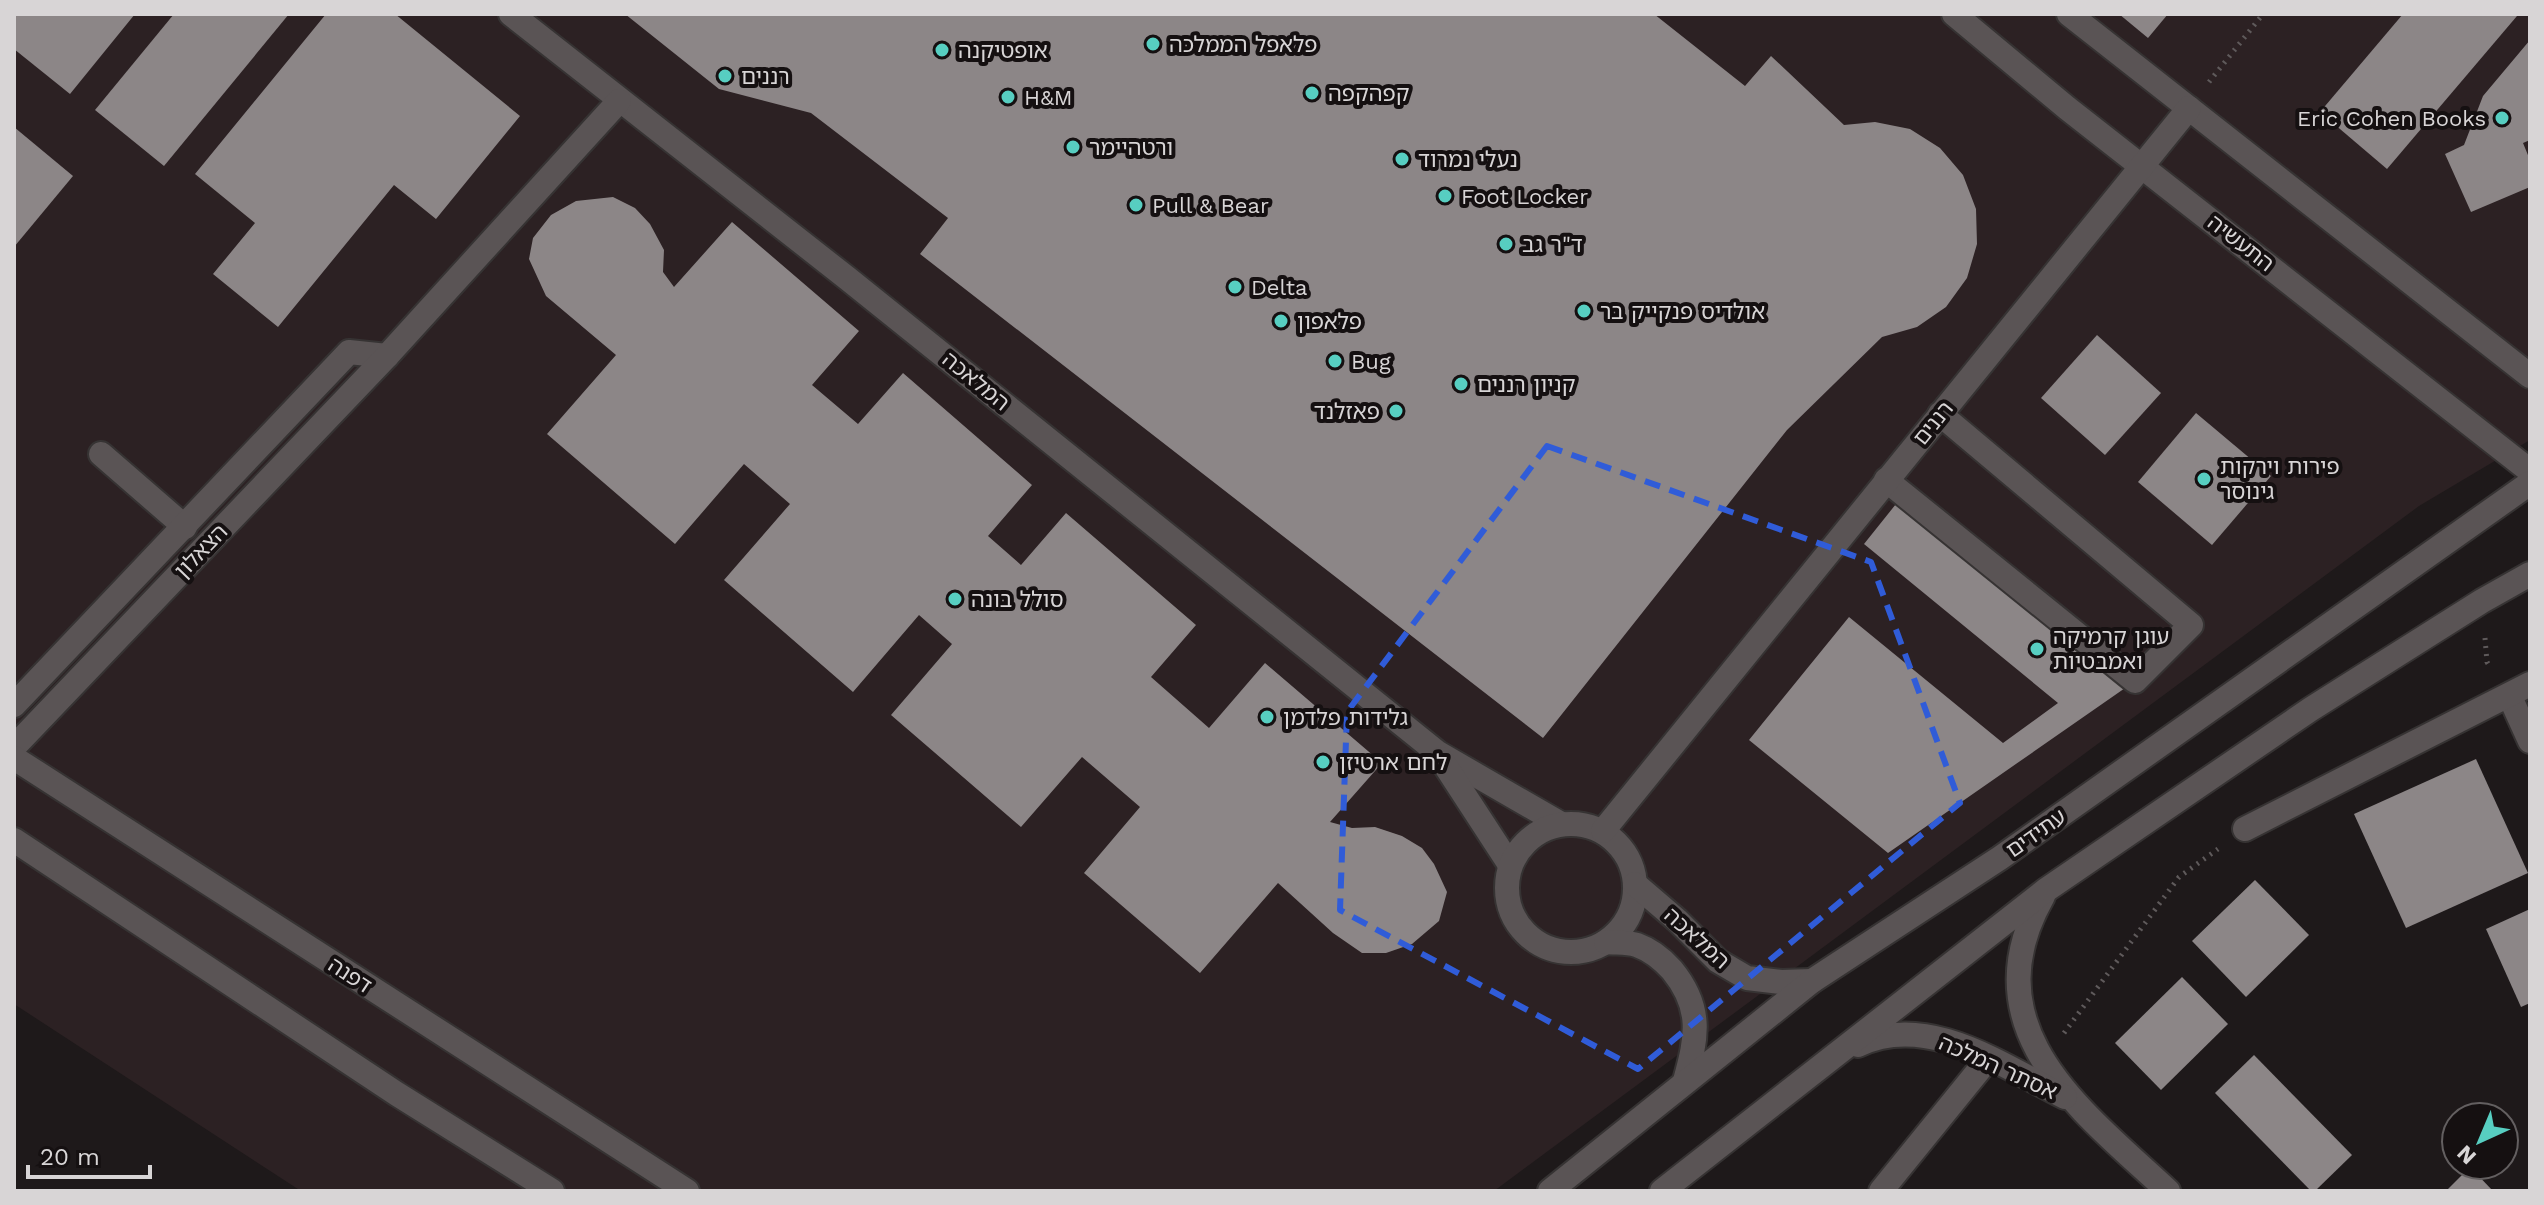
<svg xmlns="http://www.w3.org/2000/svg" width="2544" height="1205" font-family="'Work Sans','Noto Sans Hebrew',sans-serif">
  <rect width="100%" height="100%" fill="#1e191a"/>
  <!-- built -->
  <polygon fill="#2c2123" points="14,14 2530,14 2530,440 2419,506 1494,1191 301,1191 14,1004"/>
  <!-- building -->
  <g fill="#8c8687">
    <polygon points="14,14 135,14 70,94 14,49"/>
    <polygon points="174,14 289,14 164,166 95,110"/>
    <polygon points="326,14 395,14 520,116 436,219 394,185 278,327 213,274 255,223 195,174"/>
    <polygon points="625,14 1654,14 1745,86 1771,56 1844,125 1875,122 1910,129 1940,148 1963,175 1976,209 1977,244 1967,278 1946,307 1917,327 1882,337 1787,430 1543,738 920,254 948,218 811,113 719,89"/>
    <polygon points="2119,14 2168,14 2148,38"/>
    <polygon points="2403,14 2514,14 2517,16 2387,169 2320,112"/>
    <polygon points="2530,40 2530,140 2523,143 2530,160 2530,187 2471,212 2445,154 2464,145 2483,96"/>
    <polygon points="14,127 73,176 14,247"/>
    <polygon points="613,197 635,208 650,224 664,250 663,272 674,287 732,222 859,331 812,385 858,424 903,373 1032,485 988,536 1021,565 1066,513 1196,625 1151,677 1209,728 1265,663 1382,763 1330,822 1352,828 1375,827 1402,836 1422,848 1434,864 1447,892 1439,921 1412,944 1386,953 1362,953 1333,933 1278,883 1200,973 1084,873 1140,807 1082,757 1021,827 891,715 952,644 919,615 853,692 724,580 790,504 744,464 675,544 547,434 616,355 546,296 529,259 533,238 551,215 576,201"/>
    <polygon points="2097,335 2161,393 2105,455 2041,398"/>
    <polygon points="2196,413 2271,476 2212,545 2138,482"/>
    <polygon points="1900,499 2128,686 1888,853 1749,740 1849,617 2003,743 2058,703 1864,544"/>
    <polygon points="2476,759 2528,873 2406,928 2354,814"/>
    <polygon points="2255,880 2309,935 2246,997 2192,941"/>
    <polygon points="2530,909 2530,1003 2521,1007 2486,929"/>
    <polygon points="2182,977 2228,1024 2161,1090 2115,1043"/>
    <polygon points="2254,1055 2352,1155 2315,1191 2311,1191 2215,1093"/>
    <polygon points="2470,1167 2493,1191 2446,1191"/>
  </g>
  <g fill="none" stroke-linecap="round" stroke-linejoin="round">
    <!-- minor casing -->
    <g stroke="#363333" stroke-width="28">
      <g id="minor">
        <polyline points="511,14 847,278 1438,753 1561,824"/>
        <polyline points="1954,14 2067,108 2530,471"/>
        <polyline points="2069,14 2530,376"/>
        <polyline points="101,454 185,527"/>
        <polyline points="1886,480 2135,681 2191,625 1940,414"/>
        <polyline points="2510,697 2530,741"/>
        <polyline points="14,705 349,352 387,356"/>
        <polyline points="14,747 387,356 619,101"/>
        <polyline points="14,758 687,1191"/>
        <polyline points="1441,759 1510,865"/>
        <circle cx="1571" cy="888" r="64"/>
        <polyline points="2245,829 2530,684"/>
        <polyline points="1603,831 2189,108"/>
        <polyline points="14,840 397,1094 552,1191"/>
        <polyline points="1635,884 1677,920 1718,961 1747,978 1781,982 1812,981"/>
        <path d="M2043,896C1968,1028 2081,1110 2168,1191"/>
        <path d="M1606,942C1616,943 1628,942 1637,945C1651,950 1663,960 1672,970C1703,1008 1697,1037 1685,1081"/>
        <path d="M1858,1045C1928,1011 2004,1067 2065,1097"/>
        <polyline points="1550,1191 1812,981 2000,858 2530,483"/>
        <polyline points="1662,1191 2046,890 2311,709 2482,601 2530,574"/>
        <polyline points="1881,1191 1988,1059"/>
      </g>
    </g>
    <!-- path -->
    <g stroke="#5f5a5b" stroke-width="5" stroke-dasharray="2 6" stroke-linecap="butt">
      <polyline points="2209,82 2263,14"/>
      <polyline points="2485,638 2487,662 2490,667"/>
      <polyline points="2064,1033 2179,877 2218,849"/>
    </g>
    <!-- minor -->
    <use href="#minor" stroke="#5a5455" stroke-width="24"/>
  </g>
  <!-- marked area -->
  <path fill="none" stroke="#305cd8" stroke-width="6" stroke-dasharray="16 10" stroke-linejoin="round" d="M1547,446L1871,562L1960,803L1638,1069L1340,910L1347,712Z"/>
  <!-- markers -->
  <g fill="#57cec1" stroke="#151011" stroke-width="3">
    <circle cx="1153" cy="44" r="8"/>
    <circle cx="942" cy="50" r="8"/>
    <circle cx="725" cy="76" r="8"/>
    <circle cx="1312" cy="93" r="8"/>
    <circle cx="1008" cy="97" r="8"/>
    <circle cx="2502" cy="118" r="8"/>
    <circle cx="1073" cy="147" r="8"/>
    <circle cx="1402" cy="159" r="8"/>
    <circle cx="1445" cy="196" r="8"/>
    <circle cx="1136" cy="205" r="8"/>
    <circle cx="1506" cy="244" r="8"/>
    <circle cx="1235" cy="287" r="8"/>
    <circle cx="1584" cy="311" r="8"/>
    <circle cx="1281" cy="321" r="8"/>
    <circle cx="1335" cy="361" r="8"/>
    <circle cx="1461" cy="384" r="8"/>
    <circle cx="1396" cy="411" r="8"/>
    <circle cx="2204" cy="479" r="8"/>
    <circle cx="955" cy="599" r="8"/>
    <circle cx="2037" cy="649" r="8"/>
    <circle cx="1267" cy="717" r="8"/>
    <circle cx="1323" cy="762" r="8"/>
  </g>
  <g text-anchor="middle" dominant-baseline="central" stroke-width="8" stroke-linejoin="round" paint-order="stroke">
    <!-- poi labels -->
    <g font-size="22" fill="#d8d5d6" stroke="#151011" text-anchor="start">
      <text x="1169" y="44">פלאפל הממלכה</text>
      <text x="958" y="50">אופטיקנה</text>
      <text x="741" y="76">רננים</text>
      <text x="1328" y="93">קפהקפה</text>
      <text x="1024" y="97">H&amp;M</text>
      <text x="2486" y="118" text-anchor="end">Eric Cohen Books</text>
      <text x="1089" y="147">ורטהיימר</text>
      <text x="1418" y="159">נעלי נמרוד</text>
      <text x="1461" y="196">Foot Locker</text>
      <text x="1152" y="205">Pull &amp; Bear</text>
      <text x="1522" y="244">ד"ר גב</text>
      <text x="1251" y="287">Delta</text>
      <text x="1600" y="311">אולדיס פנקייק בר</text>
      <text x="1297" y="321">פלאפון</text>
      <text x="1351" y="361">Bug</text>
      <text x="1477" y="384">קניון רננים</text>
      <text x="1380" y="411" text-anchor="end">פאזלנד</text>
      <text x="2220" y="466">פירות וירקות<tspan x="2220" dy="25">גינוסר</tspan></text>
      <text x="971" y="599">סולל בונה</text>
      <text x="2053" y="636">עוגן קרמיקה<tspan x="2053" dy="25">ואמבטיות</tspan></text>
      <text x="1283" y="717">גלידות פלדמן</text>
      <text x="1339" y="762">לחם ארטיזן</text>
    </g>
    <!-- street labels -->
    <g font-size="22" fill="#d8d5d6" stroke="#151011">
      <text transform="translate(2241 243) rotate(38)">התעשיה</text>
      <text transform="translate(976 381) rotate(39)">המלאכה</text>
      <text transform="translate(1933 423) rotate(-51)">רננים</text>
      <text transform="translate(201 551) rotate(-46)">הצאלון</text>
      <text transform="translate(2036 833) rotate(-35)">עתידים</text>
      <text transform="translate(1697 938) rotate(42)">המלאכה</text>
      <text transform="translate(350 975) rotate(33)">דפנה</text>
      <text transform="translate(1998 1067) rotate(24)">אסתר המלכה</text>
    </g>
  </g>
  <!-- border -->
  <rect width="2544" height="1205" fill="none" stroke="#d8d5d6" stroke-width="32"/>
  <!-- north arrow -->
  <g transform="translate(2480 1141) rotate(224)"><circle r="38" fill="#151011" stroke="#635f60" stroke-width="2"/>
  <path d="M0-6L14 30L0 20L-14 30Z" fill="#57cec1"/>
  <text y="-12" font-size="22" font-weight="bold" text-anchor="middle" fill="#d8d5d6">N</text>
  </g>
  <!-- scale -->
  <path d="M28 1165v12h122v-12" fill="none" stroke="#d8d5d6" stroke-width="4"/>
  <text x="40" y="1165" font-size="24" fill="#d8d5d6" stroke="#151011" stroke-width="6" paint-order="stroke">20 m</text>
</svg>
